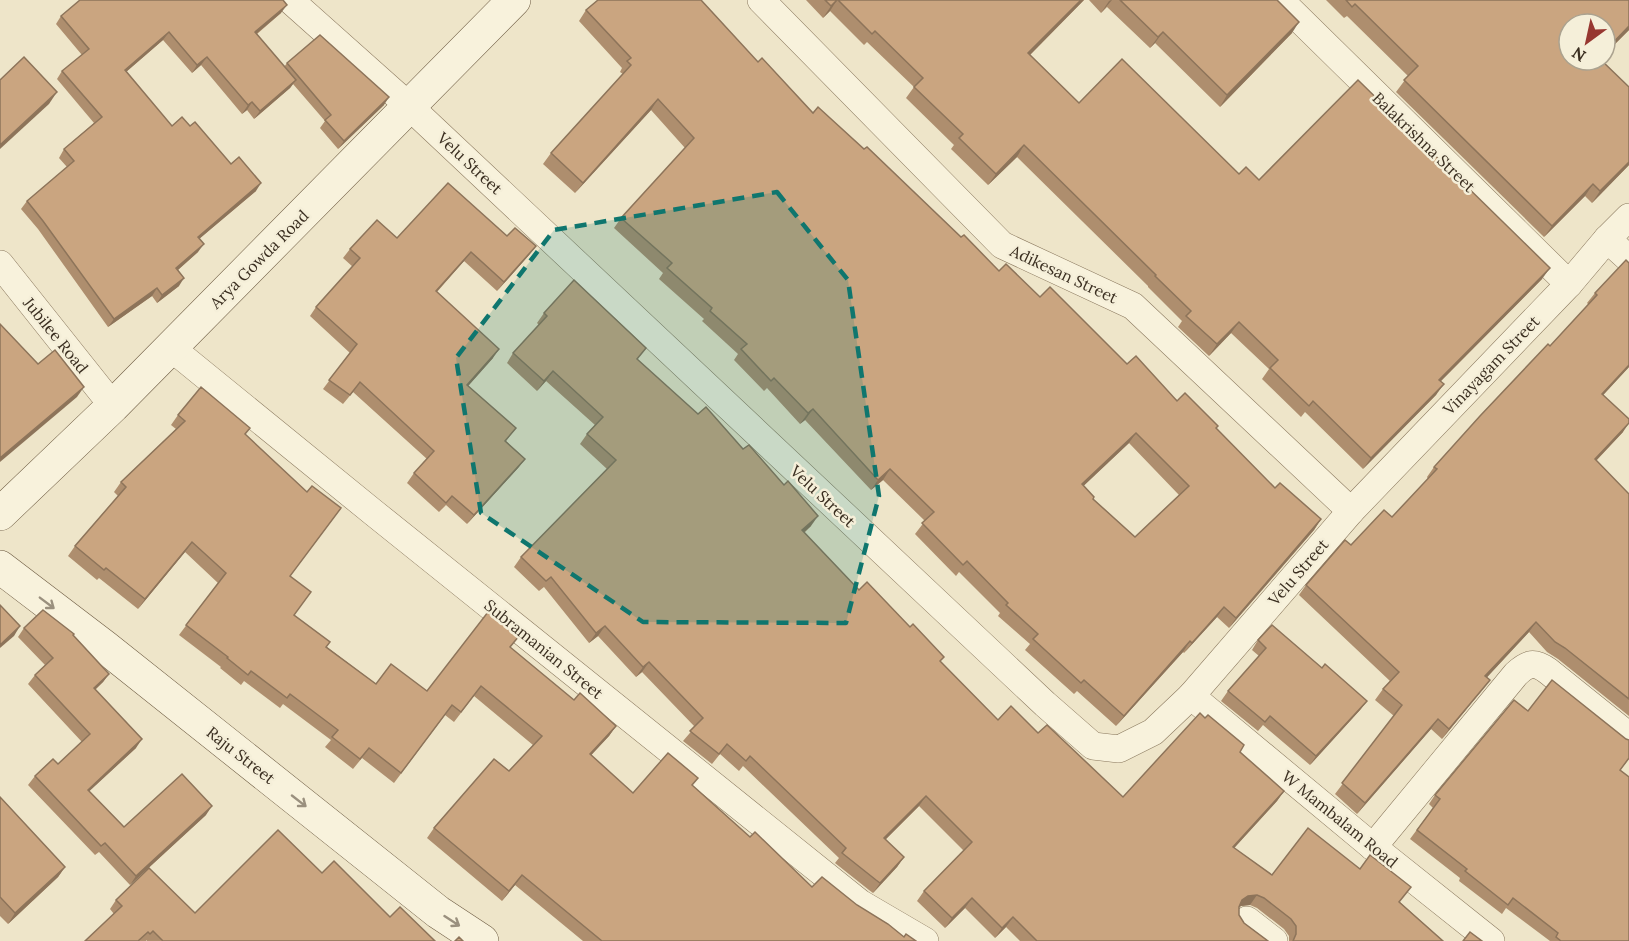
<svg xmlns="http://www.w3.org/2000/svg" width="1629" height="941" font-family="Lora,serif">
  <rect width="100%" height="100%" fill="#eee5c9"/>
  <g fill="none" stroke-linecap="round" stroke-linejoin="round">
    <!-- street casing -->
    <g stroke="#8a785e" stroke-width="28">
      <g id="street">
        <polyline points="290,0 410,107 1045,704 1093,746 1119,749 1153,732 1191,696 1351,511 1569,284 1607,239 1629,217"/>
        <polyline points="761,0 1002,245 1133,306 1351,511"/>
        <polyline points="1280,0 1569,284"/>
        <polyline points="1607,239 1629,259"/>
        <polyline points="0,264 113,406"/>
        <polyline points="170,347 374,513 860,903 925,941"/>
        <polyline points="1191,696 1373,847 1491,941"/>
        <path d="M1373,847L1516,674C1528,663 1534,661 1548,671L1629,736"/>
        <polyline points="1247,920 1274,941"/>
      </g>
    </g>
    <!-- secondary casing -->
    <g stroke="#6c5a41" stroke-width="34">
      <g id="secondary">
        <polyline points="0,514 113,406 514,0"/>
        <polyline points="0,567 105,647 438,912 482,941"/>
      </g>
    </g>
    <!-- street -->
    <use href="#street" stroke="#f8f2dc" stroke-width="27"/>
    <!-- secondary -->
    <use href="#secondary" stroke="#f8f2dc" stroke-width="33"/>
  </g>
  <!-- wall -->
  <g fill="#ae8e6e" fill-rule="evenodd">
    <polygon points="806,0 1084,0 1030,55 1079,103 1239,174 1542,279 1441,381 1436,395 1363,469 1305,412 1301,417 1262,379 1269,369 1231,333 1209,356 1178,327 1182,321 1148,287 1148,286 1017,157 988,185 951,149 954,145 906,98 914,87 867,42 864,45 830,11 823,18"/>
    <polygon points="1089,0 1277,0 1292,33 1220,107 1155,43 1150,48 1107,7 1101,13"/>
    <polygon points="1326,0 1629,0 1629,30 1605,54 1605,24 1569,60 1629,87 1629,165 1592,203 1585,196 1544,237 1396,92 1408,76 1347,16 1344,18"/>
    <path d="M586,10L758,62L813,113L961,237L999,271L1040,297L1127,364L1216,428L1275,488L1321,519L1314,530L1229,628L1217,617L1184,653L1183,652L1116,726L1077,691L1074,694L1025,650L1030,644L998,616L1000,613L959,572L956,576L915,534L925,521L883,480L871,490L805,420L800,424L767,388L764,391L734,360L738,354L702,321L704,319L659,279L663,273L614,228L621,218L685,148L651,110L575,193L543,164L551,153L623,74L620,72L622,68L579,21ZM1129,443L1179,495L1135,537L1093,499L1083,486Z"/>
    <polygon points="281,13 257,34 284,67 287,63 384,105 338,149 320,128 325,121 293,84 290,88 254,119 247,110 242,114 201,65 192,73 163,40 126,72 172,126 190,126 231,164 256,191 200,238 198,252 178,270 179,286 157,303 152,296 108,327 38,229 21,209 27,201 67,167 59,158 64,149 94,123 57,79 62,71 82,55 56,24 61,16"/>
    <polygon points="507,236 536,246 529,255 497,291 464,261 437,292 493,358 468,386 516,428 506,441 525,459 518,468 467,524 446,505 439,512 407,483 414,473 427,459 353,392 343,404 323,389 350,353 310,316 316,307 353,267 343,258 350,249 397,238"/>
    <polygon points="1629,263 1629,367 1603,395 1623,432 1596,461 1629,494 1629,716 1558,659 1547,652 1529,632 1487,677 1490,680 1482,690 1442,739 1431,729 1357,814 1335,794 1394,716 1375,700 1383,689 1390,681 1299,595 1306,585 1351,545 1392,517 1428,479 1427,477 1434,467 1589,305 1587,303 1595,293"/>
    <polygon points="544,313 638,360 811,526 804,533 859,590 941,662 998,720 1038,733 1123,797 1240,752 1284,791 1277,801 1234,848 1272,875 1400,902 1443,941 1289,941 1289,936 1284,929 1257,908 1250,905 1241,906 1239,907 1239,915 1244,923 1268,941 1020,941 1006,927 995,938 965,908 945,928 917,901 924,891 964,851 919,806 885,840 904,857 897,867 873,893 869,890 835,863 839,858 743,766 739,771 720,754 712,764 683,741 695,727 642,672 636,677 598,636 589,643 544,587 539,591 514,567 521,557 607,469 580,444 587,434 595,425 546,381 537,391 507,363 513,353 539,325 537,323"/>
    <polygon points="178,415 245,435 307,492 341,508 290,576 294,615 327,647 376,684 427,691 510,648 574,700 616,726 609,736 591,755 633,793 693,786 750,837 812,887 857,905 904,937 916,941 583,941 515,885 502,901 427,838 434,828 509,771 533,745 474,696 454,722 445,715 394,783 362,758 353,769 325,747 331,740 283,704 280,708 244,681 241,685 220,668 221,667 179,635 218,583 185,552 138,609 99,578 97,580 68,556 75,546 118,496 114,492 121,482 176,429 171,425"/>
    <polygon points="24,628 73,635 109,674 103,682 95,690 136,748 89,791 124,827 206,815 130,885 99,852 95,855 28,785 35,776 58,764 82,742 28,684 35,675 45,665 18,637"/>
    <polygon points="1258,640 1322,668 1367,701 1360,710 1310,765 1263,725 1258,731 1221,701 1228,691 1259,656 1252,650"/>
    <polygon points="1528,711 1629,759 1620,770 1629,941 1550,941 1506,908 1502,914 1459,881 1460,878 1410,839 1433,808 1429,804 1435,795"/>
    <polygon points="0,797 65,867 58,877 8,924 0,916"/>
    <polygon points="322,873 390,917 435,941 147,941 147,940 146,941 85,941 114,914 110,909 116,900 195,913"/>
  </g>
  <!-- shaded-wall -->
  <g fill="#8d745a">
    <polygon points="837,0 830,11 823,18 831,6"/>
    <polygon points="1081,0 1084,0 1020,65 1028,53"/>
    <polygon points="1111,0 1112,0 1101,13 1109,1"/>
    <polygon points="287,5 281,13 249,40 255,32"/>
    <polygon points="1299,22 1292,33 1220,107 1227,95"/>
    <polygon points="1629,26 1629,30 1605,54 1605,51"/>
    <polygon points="169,32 163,40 119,78 125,70"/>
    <polygon points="1163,32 1155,43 1150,48 1158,37"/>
    <polygon points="207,57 201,65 192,73 197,65"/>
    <polygon points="296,80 290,88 254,119 260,111"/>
    <polygon points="57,92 49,104 0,149 0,145"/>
    <polygon points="389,97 384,105 338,149 344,141"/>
    <polygon points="658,99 651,110 575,193 583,183"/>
    <polygon points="252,102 247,110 242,114 248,105"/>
    <polygon points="1024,145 1017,157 988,185 996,174"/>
    <polygon points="1629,162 1629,165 1592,203 1600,191"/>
    <polygon points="261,183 256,191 192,245 198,237"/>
    <polygon points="1593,184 1585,196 1544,237 1552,226"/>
    <polygon points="204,244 198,252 171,276 176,268"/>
    <polygon points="536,246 529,255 497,291 504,282"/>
    <polygon points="471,252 464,261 429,300 436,291"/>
    <polygon points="1550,268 1542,279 1431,391 1439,380"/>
    <polygon points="184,278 179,286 157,303 162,295"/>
    <polygon points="157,288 152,296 108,327 114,319"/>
    <polygon points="1239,322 1231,333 1209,356 1217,344"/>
    <polygon points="499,349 493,358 461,394 467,385"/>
    <polygon points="1629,365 1629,367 1594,405 1602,394"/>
    <polygon points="553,371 546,381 537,391 544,381"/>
    <polygon points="1444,384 1436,395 1363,469 1371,458"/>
    <polygon points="84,387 77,397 0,462 0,458"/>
    <polygon points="813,409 805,420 800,424 808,413"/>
    <polygon points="1629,423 1623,432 1587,470 1595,459"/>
    <polygon points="1136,433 1129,443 1074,495 1082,484"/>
    <polygon points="525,459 518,468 467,524 474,515"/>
    <polygon points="890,469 883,480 871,490 878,480"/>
    <polygon points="818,516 811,526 795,540 802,530"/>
    <polygon points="1321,519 1314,530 1229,628 1236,618"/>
    <polygon points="192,542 185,552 138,609 145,599"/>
    <polygon points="1224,607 1217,617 1184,653 1192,643"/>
    <polygon points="1536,622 1529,632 1478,687 1485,676"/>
    <polygon points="20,626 14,636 0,648 0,645"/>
    <polygon points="605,626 598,636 589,643 596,633"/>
    <polygon points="1190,641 1183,652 1116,726 1124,716"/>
    <polygon points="649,662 642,672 636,677 643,667"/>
    <polygon points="109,674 103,682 87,697 94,688"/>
    <polygon points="1490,680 1482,690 1442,739 1449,729"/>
    <polygon points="1367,701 1360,710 1310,765 1316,756"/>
    <polygon points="1438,719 1431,729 1357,814 1365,803"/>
    <polygon points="616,726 609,736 583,764 590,754"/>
    <polygon points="142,739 136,748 82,798 88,790"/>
    <polygon points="1284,791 1277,801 1226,857 1233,847"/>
    <polygon points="926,796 919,806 877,848 884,838"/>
    <polygon points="212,806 206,815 130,885 136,876"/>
    <polygon points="904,857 897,867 873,893 880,883"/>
    <polygon points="65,867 58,877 8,924 15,913"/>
    <polygon points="522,875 515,885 502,901 509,891"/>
    <polygon points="1257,895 1250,905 1241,906 1235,910 1242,900 1248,896"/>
    <polygon points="972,898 965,908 945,928 952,918"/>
    <polygon points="1013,917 1006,927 995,938 1002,928"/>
  </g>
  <!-- building -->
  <g fill="#caa580" stroke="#8d745a" stroke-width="1.5" fill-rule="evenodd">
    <polygon points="80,0 283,0 287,5 255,32 296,80 260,111 252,102 248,105 207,57 197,65 169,32 125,70 172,126 182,117 190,126 195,122 231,164 239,157 261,183 198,237 204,244 176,268 184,278 162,295 157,288 114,319 43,221 27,201 74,161 64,149 102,117 62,71 89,49 61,16"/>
    <path d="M598,0H701L758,62L762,58L813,113L818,107L864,149L867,147L961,237L964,235L999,271L1006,264L1040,297L1050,287L1127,364L1136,356L1177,401L1185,393L1218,426L1216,428L1275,488L1280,483L1321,519L1236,618L1224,607L1192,643L1190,641L1124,716L1084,680L1081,683L1033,639L1038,634L1006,605L1008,603L967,561L963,565L922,523L934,512L890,469L878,480L813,409L808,413L774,378L771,381L741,349L747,344L710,311L712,308L667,268L672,263L621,218L694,138L658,99L583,183L551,153L631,65L627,61L631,58L586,10ZM1136,433L1189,486L1135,537L1093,499L1094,497L1082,484Z"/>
    <polygon points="825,0 837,0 831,6"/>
    <polygon points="838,0 1081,0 1028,53 1079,103 1122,59 1239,174 1246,167 1259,180 1358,80 1550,268 1439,380 1444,384 1371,458 1313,401 1309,406 1270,368 1278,360 1239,322 1217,344 1186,316 1191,311 1155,276 1156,275 1024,145 996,174 959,138 963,134 914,87 923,78 875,31 872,34"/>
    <polygon points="1120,0 1277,0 1299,22 1227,95 1163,32 1158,37"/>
    <polygon points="1346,0 1629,0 1629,26 1605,51 1605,24 1569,24 1569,60 1601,60 1629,87 1629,162 1600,191 1593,184 1552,226 1404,80 1418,66 1355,4 1352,7"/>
    <polygon points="320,35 389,97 344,141 325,120 331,115 287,63"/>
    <polygon points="24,57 57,92 0,145 0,80"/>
    <polygon points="448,183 507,236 515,228 536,246 504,282 471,252 436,291 499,349 467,385 516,428 505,441 525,459 474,515 452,496 446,503 414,473 434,451 360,382 350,395 329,380 357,344 316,307 360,258 350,249 377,220 397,238"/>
    <polygon points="1626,260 1629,263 1629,365 1602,394 1629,419 1629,423 1595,459 1629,494 1629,699 1565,648 1555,642 1536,622 1485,676 1490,680 1449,729 1438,719 1365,803 1342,783 1402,705 1383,689 1399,672 1306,585 1345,540 1351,545 1384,510 1392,517 1437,469 1434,467 1480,416 1548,344 1550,346 1597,295 1595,293"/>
    <polygon points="574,280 646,348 637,359 698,414 706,407 743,449 749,445 784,485 788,481 818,516 802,530 859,590 867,582 910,627 913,624 944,657 940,661 998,720 1011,706 1038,733 1047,725 1123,797 1200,713 1205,718 1208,715 1244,745 1240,752 1284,791 1233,847 1272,875 1308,828 1360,869 1370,855 1411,887 1399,902 1443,941 1293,941 1296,934 1296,926 1291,919 1264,898 1257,895 1248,896 1242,900 1239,907 1239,915 1244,923 1268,941 1037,941 1013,917 1002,928 972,898 952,918 924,891 972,842 926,796 884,838 904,857 880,883 876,880 842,853 846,848 750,756 746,761 727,744 719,754 690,731 703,718 649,662 643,667 605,626 596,633 551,577 546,581 521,557 616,460 587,434 603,417 553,371 544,381 513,353 547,316 544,313"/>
    <polygon points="0,324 38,364 55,350 84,387 0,458"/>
    <polygon points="201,387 250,428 245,434 307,492 312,486 341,508 290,576 311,592 294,615 330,642 326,647 376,684 391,664 427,691 488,612 519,636 510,647 574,700 580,693 616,726 590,754 633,793 668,753 698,778 692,785 750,837 755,832 812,887 822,877 857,905 888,924 904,937 906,934 916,941 602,941 522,875 509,891 434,828 494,759 509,771 542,736 481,686 461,712 452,705 401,773 369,748 360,759 332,737 338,730 290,694 287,698 251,671 248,675 227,658 228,657 186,625 226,573 192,542 145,599 106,568 104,570 75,546 126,487 121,482 185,421 178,415"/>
    <polygon points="0,605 20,626 0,645"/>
    <polygon points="43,610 74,634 73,635 109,674 94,688 142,739 88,790 124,827 182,774 212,806 136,876 105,843 101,846 35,776 53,759 58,764 90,734 35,675 53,658 24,628"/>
    <polygon points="1272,625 1322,668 1325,664 1367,701 1316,756 1270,716 1265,722 1228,691 1266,648 1258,640"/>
    <polygon points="1552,680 1626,739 1629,740 1629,758 1620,770 1629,777 1629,941 1561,941 1556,937 1558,933 1513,898 1508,905 1465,871 1467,869 1417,830 1440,799 1435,795 1514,700 1528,711"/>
    <polygon points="0,797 65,867 15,913 0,897"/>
    <polygon points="278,830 322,873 334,861 390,917 400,907 435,941 163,941 153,931 150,934 148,932 138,941 85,941 122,906 116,900 149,868 195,913"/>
    <polygon points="1470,932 1482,941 1463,941"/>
    <polygon points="459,937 463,941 455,941"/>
  </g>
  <!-- one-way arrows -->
  <defs><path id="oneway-shaft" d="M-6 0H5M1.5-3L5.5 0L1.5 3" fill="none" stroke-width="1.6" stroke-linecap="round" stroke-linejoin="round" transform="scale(1.5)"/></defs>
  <g stroke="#9a907e">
    <use href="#oneway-shaft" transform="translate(47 603) rotate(37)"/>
    <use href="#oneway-shaft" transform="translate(299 801) rotate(38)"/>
    <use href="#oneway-shaft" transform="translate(452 921) rotate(33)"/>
  </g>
  <!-- marked area -->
  <path fill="#0f766e" fill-opacity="0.2" stroke="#0f766e" stroke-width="4.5" stroke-dasharray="12 8" stroke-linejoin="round" d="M777,192L848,280L879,496L846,623L643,622L481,513L456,358L554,230Z"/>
  <g text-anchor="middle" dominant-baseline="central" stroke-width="5" stroke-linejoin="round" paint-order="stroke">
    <!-- street labels -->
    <g font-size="16" fill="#3b2f21" stroke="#f5efd9">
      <text transform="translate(1424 142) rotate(44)">Balakrishna Street</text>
      <text transform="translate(470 163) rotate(43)">Velu Street</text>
      <text transform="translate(259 259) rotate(-45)">Arya Gowda Road</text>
      <text transform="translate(1064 274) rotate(25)">Adikesan Street</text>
      <text transform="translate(56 335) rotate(51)">Jubilee Road</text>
      <text transform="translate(1491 365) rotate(-46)">Vinayagam Street</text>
      <text transform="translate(823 496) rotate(43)">Velu Street</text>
      <text transform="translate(1298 572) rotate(-49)">Velu Street</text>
      <text transform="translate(544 649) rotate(39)">Subramanian Street</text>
      <text transform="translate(241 755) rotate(38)">Raju Street</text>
      <text transform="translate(1340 819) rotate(39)">W Mambalam Road</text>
    </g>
  </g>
  <!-- north arrow -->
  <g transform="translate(1587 42) rotate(213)"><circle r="28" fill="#f5efd9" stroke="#aba28f" stroke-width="1.5"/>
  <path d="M0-4.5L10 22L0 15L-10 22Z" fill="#973730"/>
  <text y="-9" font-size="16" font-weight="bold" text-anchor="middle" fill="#3b2f21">N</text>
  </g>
</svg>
